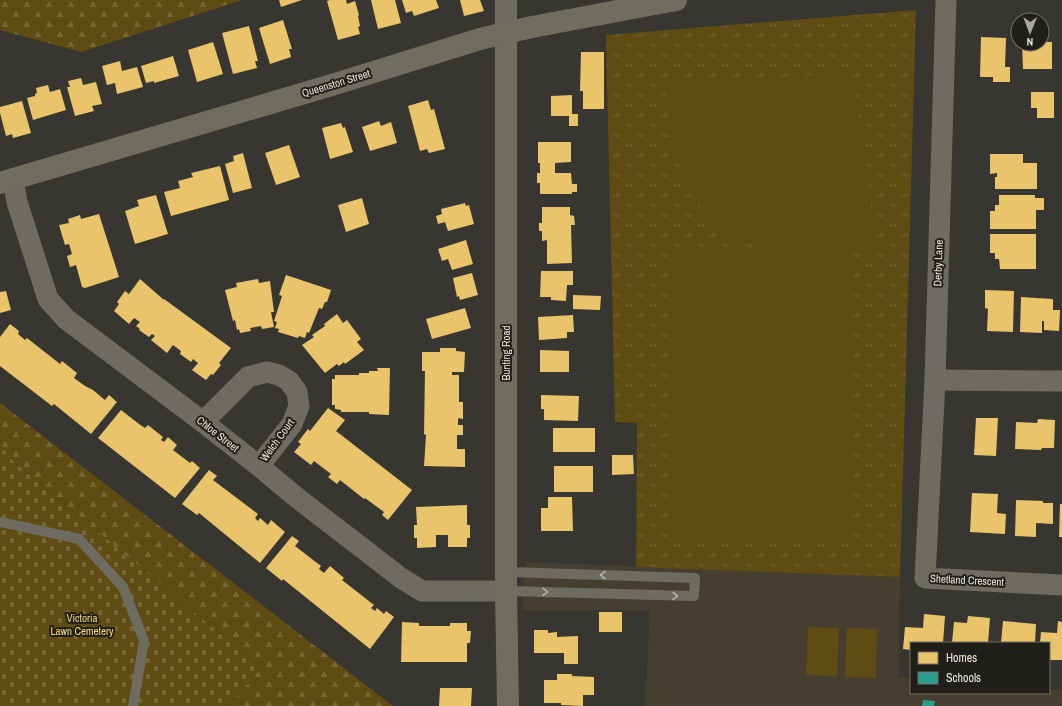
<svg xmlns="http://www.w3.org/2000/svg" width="1062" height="706" font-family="'Archivo Narrow',sans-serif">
  <defs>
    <pattern id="grass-tufts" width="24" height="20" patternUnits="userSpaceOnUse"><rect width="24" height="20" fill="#5f4c13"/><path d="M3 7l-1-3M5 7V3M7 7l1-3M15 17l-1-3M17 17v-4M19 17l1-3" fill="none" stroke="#766635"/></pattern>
    <pattern id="forest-firs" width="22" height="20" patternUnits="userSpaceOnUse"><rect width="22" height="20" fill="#5f4c13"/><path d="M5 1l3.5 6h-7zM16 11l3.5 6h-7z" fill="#766635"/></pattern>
    <pattern id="cemetery-stones" width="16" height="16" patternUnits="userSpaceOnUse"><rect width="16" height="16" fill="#5f4c13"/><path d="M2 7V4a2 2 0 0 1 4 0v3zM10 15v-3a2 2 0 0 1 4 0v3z" fill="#766635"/></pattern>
  </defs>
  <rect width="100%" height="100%" fill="#383630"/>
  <!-- built -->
  <polygon fill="#463f2f" points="525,562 900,577 898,677 911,679 911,693 1049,693 1049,689 1062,690 1062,706 645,706 650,610 522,610"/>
  <!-- grass -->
  <polygon fill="url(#grass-tufts)" points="916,10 900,577 636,567 637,423 615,422 606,35"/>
  <!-- forest -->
  <g fill="url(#forest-firs)">
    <polygon points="0,0 242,0 81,52 0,30"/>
    <polygon points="0,403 393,706 228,706 261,668 9,458 0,443"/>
  </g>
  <!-- cemetery -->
  <polygon fill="url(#cemetery-stones)" points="0,443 9,458 261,668 228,706 0,706"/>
  <!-- pitch -->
  <g fill="#5f4c13">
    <polygon points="835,74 854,91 877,252 779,251 732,235 693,199 670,139 668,112 664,85"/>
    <polygon points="671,253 853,254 852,540 670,539"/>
    <polygon points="808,627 839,628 837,676 806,675"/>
    <polygon points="847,628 877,629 876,678 845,677"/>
  </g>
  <!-- homes -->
  <g fill="#e9c46a">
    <polygon points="279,0 302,0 281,7"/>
    <polygon points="330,0 346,0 347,4 355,1 359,15 358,16 360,26 358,27 360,34 338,40 327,1"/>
    <polygon points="371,0 395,0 401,23 378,29"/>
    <polygon points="402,0 436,0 439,8 414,16 412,11 406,13"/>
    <polygon points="460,0 480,0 484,11 464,16"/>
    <polygon points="283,20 292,49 289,49 291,57 270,64 259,28"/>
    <polygon points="249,26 258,61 255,61 257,68 233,74 222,33"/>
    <polygon points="981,37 1006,38 1005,67 1010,67 1010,82 993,82 993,77 980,77"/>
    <polygon points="1042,37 1044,37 1044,42 1052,42 1052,69 1023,69 1022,44 1042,44"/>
    <polygon points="213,42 223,74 197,82 188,50"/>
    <polygon points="581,52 604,52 604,109 583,109 583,91 580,91"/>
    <polygon points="173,56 179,76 154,83 154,81 146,83 141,66"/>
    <polygon points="120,61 122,71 137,67 143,87 117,94 115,83 107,85 102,66"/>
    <polygon points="81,78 83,85 96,82 102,104 92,106 94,111 75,116 67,87 70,87 68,81"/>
    <polygon points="48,85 50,92 60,89 66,110 33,120 27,98 35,96 35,94 37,93 36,88"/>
    <polygon points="1031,92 1054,92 1054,118 1037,118 1037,108 1031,108"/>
    <polygon points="572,95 572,114 578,114 578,126 569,126 569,116 551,116 551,96"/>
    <polygon points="428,100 431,110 434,109 445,149 429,153 427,149 420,151 408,106"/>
    <polygon points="22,101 31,133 13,138 12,134 6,136 0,113 0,107"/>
    <polygon points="379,121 381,126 391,122 397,143 370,151 362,127"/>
    <polygon points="341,123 343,128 345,127 353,152 330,159 322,128"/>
    <polygon points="538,142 571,142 571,162 555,163 555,173 571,173 572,184 577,184 577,192 572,192 572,194 540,194 540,183 537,183 537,173 540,173 540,163 538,163"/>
    <polygon points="289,145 300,177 276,185 265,153"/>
    <polygon points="243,153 252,188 233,193 225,164 234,161 233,156"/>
    <polygon points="990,154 1023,154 1023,163 1037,163 1037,189 995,189 995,177 997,177 997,173 990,174"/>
    <polygon points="220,166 229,200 171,216 164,192 180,188 178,181 193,177 191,173"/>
    <polygon points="156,195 168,234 135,244 125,211 139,206 137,200"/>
    <polygon points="999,195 1035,195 1035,198 1044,198 1044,210 1036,210 1036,229 990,229 990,211 995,211 995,205 999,205"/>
    <polygon points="362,198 369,224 346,232 338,205"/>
    <polygon points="465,203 466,206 469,205 474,224 448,231 445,222 438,224 436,216 442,214 441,209"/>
    <polygon points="542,207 570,207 570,215 574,216 575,225 571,225 572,263 547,264 547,240 542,241 542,231 539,231 539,223 542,223"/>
    <polygon points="99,214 119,277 85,288 82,287 76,265 70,267 67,256 72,254 69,244 65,245 59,225 69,223 68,219 80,215 81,219"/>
    <polygon points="990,234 1036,234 1036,269 1000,269 999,259 995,259 995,253 990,253"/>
    <polygon points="466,240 473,264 452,270 448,259 442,261 438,249"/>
    <polygon points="541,271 573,271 573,285 567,285 566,301 551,300 551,297 540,297"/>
    <polygon points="472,273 478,295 460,300 459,296 457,297 453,278"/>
    <polygon points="286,275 331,290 327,302 325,302 322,309 319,308 309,333 307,332 305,338 299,336 298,338 278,332 279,329 275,328 277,322 274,321 282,296 279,295"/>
    <polygon points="140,279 164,300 164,299 231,348 219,363 221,365 213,375 211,374 206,380 192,370 198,363 193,359 191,362 180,354 181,351 173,345 167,353 151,340 155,336 152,334 149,337 139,330 140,329 136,326 140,322 134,318 129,324 114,311 119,304 117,302 125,291 129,294"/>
    <polygon points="258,279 259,283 270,281 274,312 271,312 274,327 262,329 261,326 250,328 251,331 240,333 239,329 237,330 235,320 233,321 225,290 237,287 236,283"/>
    <polygon points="985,290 1014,291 1013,332 987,331 988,309 985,308"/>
    <polygon points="6,291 11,310 0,313 0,292"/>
    <polygon points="573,295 601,296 600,310 573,309"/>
    <polygon points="1021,297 1053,299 1053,310 1060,310 1059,331 1044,330 1044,321 1042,321 1042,333 1020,332"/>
    <polygon points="465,308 471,328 432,339 426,319"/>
    <polygon points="337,314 343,323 347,320 361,339 357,342 364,350 345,364 344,362 339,366 337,364 325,373 302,345 314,337 312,335 325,326 324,324"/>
    <polygon points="573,315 574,332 567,332 567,338 539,340 538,317"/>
    <polygon points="10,324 19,331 18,334 25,340 27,338 60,364 62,361 77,373 74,378 85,386 93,390 105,400 109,395 117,402 91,434 54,404 52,406 0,366 0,337"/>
    <polygon points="440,348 456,348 456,351 465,352 464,372 452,372 452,375 459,375 459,402 463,402 463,419 458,418 458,425 463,425 463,435 457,435 457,449 465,449 465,467 424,466 426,435 424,434 425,371 422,371 422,352 440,352"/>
    <polygon points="540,350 569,351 569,372 540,372"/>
    <polygon points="377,368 390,368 389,415 369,414 369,412 341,412 341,410 335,409 335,405 332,405 332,379 335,379 335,375 359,375 359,373 369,373 369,371 378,371"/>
    <polygon points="541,395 579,396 578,421 544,420 544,409 541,409"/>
    <polygon points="328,408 345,420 336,431 412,490 388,520 382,515 384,512 365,498 364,499 340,480 337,484 328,477 331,474 314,461 311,465 294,452 301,444 298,442 308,429 310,431"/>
    <polygon points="121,410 139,424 145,428 148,425 163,437 161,440 164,442 168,437 177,445 173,450 190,463 192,461 200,468 175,498 98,438"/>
    <polygon points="976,418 998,418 996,456 974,455"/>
    <polygon points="1038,419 1055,420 1054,448 1042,448 1041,450 1015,449 1016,422 1037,423"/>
    <rect x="553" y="428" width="42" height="24"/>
    <polygon points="612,455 633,455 634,474 612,475"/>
    <rect x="554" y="466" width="39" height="26"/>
    <polygon points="209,470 217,476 213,480 258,514 255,518 258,521 260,518 268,525 271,520 285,532 260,563 199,513 197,515 182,504"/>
    <polygon points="972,493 998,494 997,513 1006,514 1005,534 970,532"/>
    <polygon points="548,497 572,497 573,531 541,531 541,508 548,508"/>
    <polygon points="1016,500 1043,501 1043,503 1053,503 1053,524 1036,523 1036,537 1015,536"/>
    <polygon points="1060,504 1062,504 1062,537 1059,537"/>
    <polygon points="467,505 467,525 470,525 470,538 467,538 467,547 448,547 448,535 436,535 436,547 417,548 417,538 414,538 414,525 417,525 416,507"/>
    <polygon points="292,536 299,541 295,546 321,566 319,569 324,573 330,566 344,578 342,580 374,605 371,608 375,611 377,608 384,614 386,611 394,617 370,649 283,579 282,581 266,568"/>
    <rect x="599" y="612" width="23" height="20"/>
    <polygon points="924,614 945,616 943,643 911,643 911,650 903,649 905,627 923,628"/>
    <polygon points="968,616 990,618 988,643 952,643 954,622 967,623"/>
    <polygon points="1003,621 1036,624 1035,643 1001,643"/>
    <polygon points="1058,621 1062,622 1062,660 1050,660 1049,643 1040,643 1041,632 1057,633"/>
    <polygon points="402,622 419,623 419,626 450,626 450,623 467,623 467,631 471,631 470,643 467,643 467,662 401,662"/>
    <polygon points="534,630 548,630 548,633 557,632 557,637 578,636 578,664 564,664 564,653 534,653"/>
    <polygon points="557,674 572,674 572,676 594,677 594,695 583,695 583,706 561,705 561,703 544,703 544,680 557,680"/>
    <polygon points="440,688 472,688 471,706 439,706"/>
  </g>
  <!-- schools -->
  <polygon fill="#2a9d8f" points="923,700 935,701 934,706 922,706"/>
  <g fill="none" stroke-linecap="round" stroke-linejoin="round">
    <!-- service -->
    <g stroke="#6e6b60" stroke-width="10">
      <polyline points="0,522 79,539 123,587 144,641 133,706"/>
      <polyline points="506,591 694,596 695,578 507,572"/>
    </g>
    <!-- minor -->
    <g stroke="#6e6b60" stroke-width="21">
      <polyline points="946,0 935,380 925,578 1062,585"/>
      <polyline points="13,179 17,202 48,299 66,319 203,422 259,466 296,497 401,578 422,591 506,591"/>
      <polyline points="935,380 1062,381"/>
      <polyline points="203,422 248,377 267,372 279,375 289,381 297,392 299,406 292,424 259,466"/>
    </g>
    <!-- tertiary -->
    <polyline stroke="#6e6b60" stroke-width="22" points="506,0 506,33"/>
    <!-- secondary -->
    <g stroke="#706c60" stroke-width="22">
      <polyline points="506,33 506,591 508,706"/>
      <polyline points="0,183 335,84 480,39 532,27 676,0"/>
    </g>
  </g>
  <!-- one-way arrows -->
  <defs><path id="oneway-chevron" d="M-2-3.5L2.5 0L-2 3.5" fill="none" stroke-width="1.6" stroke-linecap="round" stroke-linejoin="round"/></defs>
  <g stroke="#b8b5ac">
    <use href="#oneway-chevron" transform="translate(603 575) rotate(-178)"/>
    <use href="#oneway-chevron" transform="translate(545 592) rotate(2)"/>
    <use href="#oneway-chevron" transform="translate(675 596) rotate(2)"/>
  </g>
  <g text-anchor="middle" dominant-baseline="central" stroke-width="4" stroke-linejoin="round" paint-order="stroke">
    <!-- street labels -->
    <g font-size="11" fill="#e9e6df" stroke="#211f1a">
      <text transform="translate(336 83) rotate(-17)">Queenston Street</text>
      <text transform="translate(938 263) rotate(-88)">Derby Lane</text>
      <text transform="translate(506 353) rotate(-90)">Bunting Road</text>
      <text transform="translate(218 434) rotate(38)">Chloe Street</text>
      <text transform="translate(277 440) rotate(-54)">Welch Court</text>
      <text transform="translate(967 580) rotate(3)">Shetland Crescent</text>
    </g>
    <!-- park labels -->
    <g font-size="11" fill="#f9d780" stroke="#211f1a">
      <text x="82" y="618">Victoria<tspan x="82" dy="13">Lawn Cemetery</tspan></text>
    </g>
  </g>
  <!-- legend -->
  <rect x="910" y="642" width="140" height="52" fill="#211f1a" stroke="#716f69"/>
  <rect x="918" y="652" width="20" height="12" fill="#e9c46a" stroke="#716f69"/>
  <text x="946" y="662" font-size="12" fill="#e9e6df">Homes</text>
  <rect x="918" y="672" width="20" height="12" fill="#2a9d8f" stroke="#716f69"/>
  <text x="946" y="682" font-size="12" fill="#e9e6df">Schools</text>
  <!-- north arrow -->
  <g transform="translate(1030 32) rotate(181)"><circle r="19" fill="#211f1a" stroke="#716f69"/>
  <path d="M0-3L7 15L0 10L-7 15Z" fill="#aba8a2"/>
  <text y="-6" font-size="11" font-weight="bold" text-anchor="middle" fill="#e9e6df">N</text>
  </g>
</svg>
